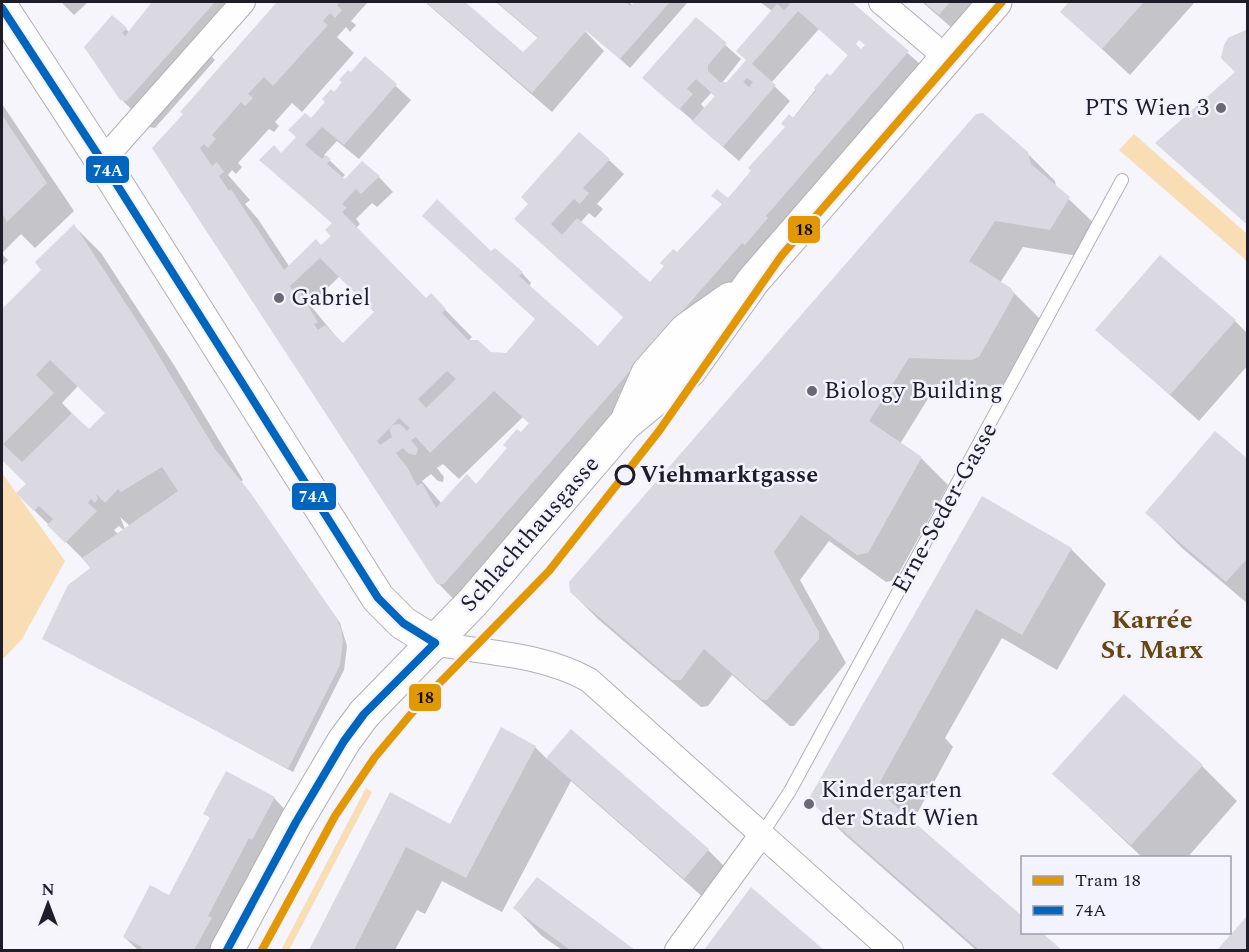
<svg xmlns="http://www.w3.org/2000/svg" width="1249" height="952" font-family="Spectral,serif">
  <rect width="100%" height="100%" fill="#f6f5fc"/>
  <!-- green -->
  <g fill="#f8ddb5">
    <polygon points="1134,134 1247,234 1247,261 1119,150"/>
    <polygon points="2,473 65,561 22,639 4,658 2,655"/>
    <polygon points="366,788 372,792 289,950 281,950"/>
  </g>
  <!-- shadow -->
  <g fill="#0003" fill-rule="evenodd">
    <polygon points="61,2 88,2 74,15"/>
    <polygon points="152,2 233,2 199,40 193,38 215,60 155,128 149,127 121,99 86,47 126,29 130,33 154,4"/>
    <path d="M279,2H368L351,21L356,25L350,32L346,27L337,37L354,53L302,112L292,103L275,122L279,126L274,132L269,129L238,163L242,167L236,174L232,170L228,175L250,200L245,204L258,219L289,266L321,247L333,236V224L261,160L281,155L365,58L411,100L359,159L337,141L324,155L345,175L342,178L345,181L379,177L393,192L377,207L372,203L356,219L360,224L356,228L427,300L431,295L458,323L472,337L468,341L491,354L507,355L546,331L491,254L522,273L531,283L529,286L598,348L625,318L526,229L609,160L624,174L597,204L603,209L595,218L589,213L580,223L650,284L723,205L713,196L728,200L827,75L830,78L849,56L819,29L771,83L790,101L739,161L644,78L696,19L741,59L722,83L727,84L748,60L772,11L760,2H850L928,71L800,217L625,398L620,394L618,395L640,417L465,611L438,583L153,148L184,114L182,112ZM859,38L867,44L861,51L854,44ZM711,93L716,97L705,109L701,104ZM340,276L376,312L343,345L310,305ZM523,417L530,424L476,486L442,504L422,481L431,474L438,481L443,482L444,477L437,468L443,464L459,479Z"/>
    <polygon points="425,2 462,2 523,54 538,38 496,2 629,2 633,6 637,2 688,2 630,68 585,28 584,30 604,51 552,112"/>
    <polygon points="922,2 1002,2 967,41"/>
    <polygon points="1071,2 1195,2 1130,75 1062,12"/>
    <polygon points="1248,32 1248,225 1157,144 1237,73"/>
    <polygon points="2,104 74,211 35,248 21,234 2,253"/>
    <polygon points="1027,153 1055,181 1056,187 1097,226 1078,256 1023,247 1000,283 1012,291 1040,319 1007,384 999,387 937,384 900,444 921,458 948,485 895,580 886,582 829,541 800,580 846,663 794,726 790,726 732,675 708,706 701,707 599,620 571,592"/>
    <path d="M74,226L101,253L174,365L243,480L241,482L340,623L347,646L344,670L293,772L44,638L92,568L18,494L28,484L2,458V311L43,270ZM78,386L107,414L89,431L62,403ZM120,517L130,526L125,529ZM119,526L124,530L118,534L114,530Z"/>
    <polygon points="2,254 8,260 2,266"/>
    <polygon points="1235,321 1248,334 1248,365 1199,421 1097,330"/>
    <polygon points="1248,461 1248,604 1182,548 1147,513"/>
    <polygon points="1071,549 1106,584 1057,670 1002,638 945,738 953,747 912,823 1022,918 1022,932 1039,932 1059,950 976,950 845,835 810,800 933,585"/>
    <polygon points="571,731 708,850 735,877 712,905 571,781 502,912 442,881 425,914 417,910 395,950 311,950 357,863 451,826 535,747 547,759"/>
    <polygon points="1202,766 1237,801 1187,858 1143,858 1054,774"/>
    <polygon points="274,798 293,818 224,950 138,950 124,937 170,897 211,819 205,813"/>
    <polygon points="537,879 633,950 562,950 542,936 515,908"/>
    <polygon points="751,889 822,950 705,950"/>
  </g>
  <!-- building -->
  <g fill="#dad9e2" fill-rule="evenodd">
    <polygon points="152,2 215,2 127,101 120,100 84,47 112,15 127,28 122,33 125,36"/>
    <path d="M277,2H340L337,5L342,10L335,18L330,13L323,21L328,25L273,86L264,77L248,94L253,98L245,106L241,102L212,135L216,139L208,148L204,144L200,148L212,166L217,162L224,172L219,176L229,191L231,189L284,270L316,239L321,245L331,236L325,230L332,223L259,160L274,145L281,153L296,137L288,130L305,113L311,118L325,102L322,99L331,89L334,92L342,82L339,80L348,70L351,72L365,56L397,84L344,145L322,127L305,145L322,159L326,155L331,159L327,164L345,179L362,161L380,176L361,194L356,189L342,204L347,208L342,212L426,298L431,293L446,309L442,313L468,340H478L491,352L506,353L535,319L422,216L437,199L491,251L495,248L523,272L519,276L598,346L623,317L514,219L528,204L521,197L579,132L610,159L583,188L589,193L580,204L574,199L551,224L562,235L577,218L650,282L664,266L660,263L673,249L677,252L722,204L711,196L717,189L728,198L751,171L748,168L785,127L781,124L789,114L793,118L816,91L814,88L827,73L830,76L848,55L798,11L752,64L776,85L723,147L692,121L715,96L696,79L687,89L693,94L679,110L642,78L696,17L727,43L708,65V71L720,82H727L746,60L736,51L777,4L784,10L790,4L787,2H852L909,51L766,216L768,218L745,245L742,243L444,584H437L152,148L183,114L180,112ZM859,40L865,45L861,49L856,44ZM747,78L753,82L749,87L743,82ZM320,258L374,312L343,343L325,325L318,330L314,324L318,322L300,293L296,295L290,286ZM447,371L456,379L426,408L418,399ZM494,391L529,423L521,432L517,429L503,445L507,448L476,484L467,474L436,508L422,483L417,486L407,467L396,453L403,448L409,454L416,455L418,449L411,440L416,437L430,453ZM399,418L410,428L407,431L400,424L393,425L389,429L392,437L380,445L377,441Z"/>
    <polygon points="426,2 465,2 523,52 538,37 497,2 625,2 630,6 635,2 670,2 620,59 586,31 532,93"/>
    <polygon points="924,2 950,2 939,15"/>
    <polygon points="1069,2 1144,2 1102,49 1060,12"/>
    <polygon points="1248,29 1248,225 1155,143 1235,72 1221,58 1224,45 1228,38"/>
    <polygon points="983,113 1028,152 1031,164 1070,197 1050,230 995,221 969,261 1011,288 1014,295 979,357 971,360 909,358 869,421 922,457 868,553 857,555 801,515 774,552 819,632 819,639 767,700 762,700 704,649 681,680 672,680 570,592 569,582 976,114"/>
    <polygon points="2,115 47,183 7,222 2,213"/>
    <path d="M74,224L147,336L215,449L250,492L336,617L341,629L343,641L340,665L288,769L42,639L68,585L90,568L82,558L178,491L162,467L121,492L118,489L105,503L96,494L98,499L95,503L91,499L88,503L97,511L65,543L47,525L53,519L39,506L34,511L16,493L26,484L2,460V309L41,270L35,262ZM50,360L105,413L89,429L72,413L22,462L3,444L54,393L36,375Z"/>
    <polygon points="1160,255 1236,320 1170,395 1095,330"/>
    <polygon points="1215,431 1248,459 1248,558 1226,582 1145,513"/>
    <polygon points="982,496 1072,548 1022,635 976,609 876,789 1022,916 1022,932 1041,932 1062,950 979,950 808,800"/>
    <polygon points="1124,694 1203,765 1131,845 1052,774"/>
    <polygon points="501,727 536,746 466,878 406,847 354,950 309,950 390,792 450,824"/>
    <polygon points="571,729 709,849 684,879 546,758"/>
    <polygon points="226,771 275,797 252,840 249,838 208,916 212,918 194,950 140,950 142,947 123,937 150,885 169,895 210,817 203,814"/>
    <polygon points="537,877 611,932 635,950 570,950 513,908"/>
    <polygon points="751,887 824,950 704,950"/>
    <polygon points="1248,915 1248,950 1217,950"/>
  </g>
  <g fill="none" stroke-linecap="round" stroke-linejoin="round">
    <!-- service casing -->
    <g stroke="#b1afb8" stroke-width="14">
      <polyline id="service" points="762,834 790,791 1122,180"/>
    </g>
    <!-- minor casing -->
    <g stroke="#b1afb8" stroke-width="26">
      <g id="minor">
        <polyline points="881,2 947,58"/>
        <polyline points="102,161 243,2"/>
        <path d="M435,643C488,654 540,653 589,680L891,950"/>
        <polyline points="677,950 762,834"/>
      </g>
    </g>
    <!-- secondary casing -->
    <g stroke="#b1afb8" stroke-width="35">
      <polyline id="secondary" points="2,8 102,161 378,598 403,623 435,643"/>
    </g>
    <!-- primary casing -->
    <g stroke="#b1afb8" stroke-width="35">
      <g id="primary">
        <polyline points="629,416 648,373 686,330 730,299"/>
        <polyline points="227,950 296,822 344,741 364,714 473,602 625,424 690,370 753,281 995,2"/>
      </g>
    </g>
    <!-- service -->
    <use href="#service" stroke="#fefeff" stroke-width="12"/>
    <!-- minor -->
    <use href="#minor" stroke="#fefeff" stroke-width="24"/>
    <!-- secondary -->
    <use href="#secondary" stroke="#fefeff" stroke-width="33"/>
    <!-- primary -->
    <use href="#primary" stroke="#fefeff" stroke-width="33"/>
    <!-- bus-1 casing -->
    <g stroke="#f3f2ff" stroke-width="12">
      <g id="bus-1">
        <polyline points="2,8 102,161 378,598 403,623 435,643"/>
        <polyline points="227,950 296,822 344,741 364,714 435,643"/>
      </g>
    </g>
    <!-- bus-1 -->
    <use href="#bus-1" stroke="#0065bd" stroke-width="8"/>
    <!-- tram-1 casing -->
    <g stroke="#f3f2ff" stroke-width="12">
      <polyline id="tram-1" points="262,950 335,816 375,757 421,702 549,571 659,431 782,255 1002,2"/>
    </g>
    <!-- tram-1 -->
    <use href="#tram-1" stroke="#e19804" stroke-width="8"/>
  </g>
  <!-- markers -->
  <g fill="#6a6973" stroke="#f3f2ff" stroke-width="2">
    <circle cx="1221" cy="108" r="6"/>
    <circle cx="279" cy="298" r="6"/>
    <circle cx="812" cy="391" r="6"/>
    <circle cx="809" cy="804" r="6"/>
  </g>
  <circle fill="#f3f2ff" stroke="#1f1d29" stroke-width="3" cx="625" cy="475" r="9"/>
  <g text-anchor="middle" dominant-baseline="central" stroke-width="5" stroke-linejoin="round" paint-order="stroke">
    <!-- poi labels -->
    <g font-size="24" fill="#1f1d29" stroke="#f3f2ff" text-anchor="start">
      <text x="1209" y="108" text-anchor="end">PTS Wien 3</text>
      <text x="291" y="298">Gabriel</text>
      <text x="824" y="391">Biology Building</text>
      <text x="821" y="790">Kindergarten<tspan x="821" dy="28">der Stadt Wien</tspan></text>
    </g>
    <!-- stop labels -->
    <g font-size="24" font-weight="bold" fill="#1f1d29" stroke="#f3f2ff" text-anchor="start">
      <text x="640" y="475">Viehmarktgasse</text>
    </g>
    <!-- street labels -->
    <g font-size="24" fill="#1f1d29" stroke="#f3f2ff">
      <text transform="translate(945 508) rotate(-61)">Erne-Seder-Gasse</text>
      <text transform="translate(530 534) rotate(-49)">Schlachthausgasse</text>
    </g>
    <!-- neighbourhood labels -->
    <g font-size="26" font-weight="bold" fill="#65470f" stroke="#f3f2ff">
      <text x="1152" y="620">Karrée<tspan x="1152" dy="30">St. Marx</tspan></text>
    </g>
  </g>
  <g stroke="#f3f2ff" stroke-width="2">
    <rect x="85" y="155" width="45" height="29" rx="6" fill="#0065bd"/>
    <rect x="787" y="215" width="34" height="29" rx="6" fill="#e19804"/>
    <rect x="291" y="482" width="46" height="29" rx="6" fill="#0065bd"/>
    <rect x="408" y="683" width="34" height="29" rx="6" fill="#e19804"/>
  </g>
  <g font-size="16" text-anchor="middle" font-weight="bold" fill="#fff">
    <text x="108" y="176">74A</text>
    <text x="314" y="502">74A</text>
  </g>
  <g font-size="16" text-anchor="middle" font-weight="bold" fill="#111">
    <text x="804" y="235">18</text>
    <text x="425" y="703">18</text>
  </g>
  <!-- border -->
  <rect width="1249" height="952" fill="none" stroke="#1f1d29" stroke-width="6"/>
  <!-- legend -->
  <rect x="1021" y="856" width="210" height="78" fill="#f3f2ff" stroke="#9e9da9" stroke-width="1.5"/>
  <rect x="1033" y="876" width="30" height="9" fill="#e19804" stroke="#9e9da9" stroke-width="1.5"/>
  <text x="1075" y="886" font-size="18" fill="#1f1d29">Tram 18</text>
  <rect x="1033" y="906" width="30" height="9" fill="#0065bd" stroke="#9e9da9" stroke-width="1.5"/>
  <text x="1075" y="916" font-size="18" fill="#1f1d29">74A</text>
  <!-- north arrow -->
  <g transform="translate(48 904)" stroke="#f3f2ff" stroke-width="4.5" paint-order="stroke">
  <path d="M0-4.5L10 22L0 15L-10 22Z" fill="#1f1d29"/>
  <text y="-9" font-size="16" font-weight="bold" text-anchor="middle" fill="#1f1d29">N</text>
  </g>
</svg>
